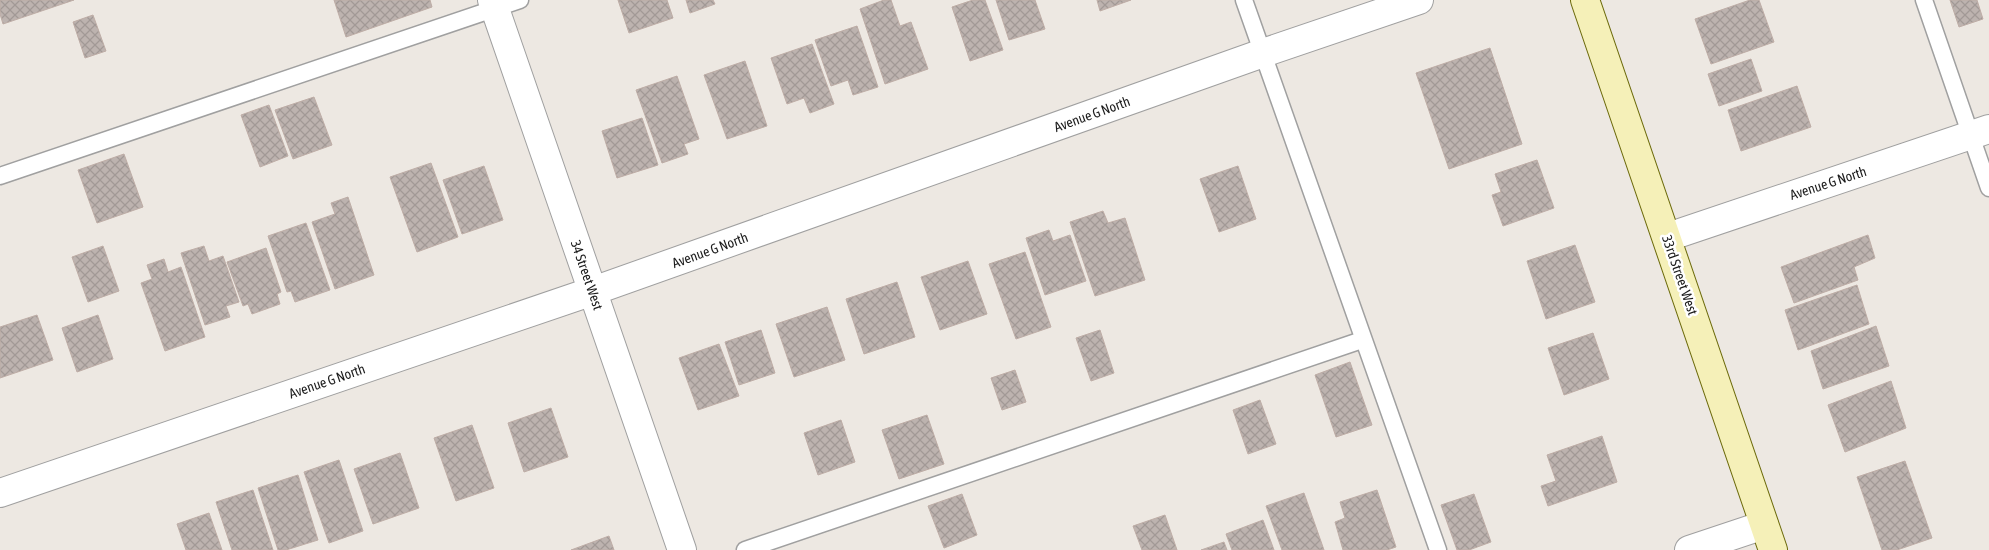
<svg xmlns="http://www.w3.org/2000/svg" width="1989" height="550" font-family="'Asap Condensed',sans-serif">
  <defs>
    <pattern id="building-cross-hatch" width="8" height="8" patternUnits="userSpaceOnUse" patternTransform="scale(1.25)"><rect width="8" height="8" fill="#bdb3af"/><path d="M0 0l8 8M0 8l8-8" fill="none" stroke="#a29996"/></pattern>
  </defs>
  <rect width="100%" height="100%" fill="#ede8e2"/>
  <!-- building -->
  <g fill="url(#building-cross-hatch)" stroke="#beada6">
    <polygon points="0,0 74,0 3,24 0,14"/>
    <polygon points="334,0 430,0 432,7 346,37"/>
    <polygon points="618,0 667,0 673,18 629,33"/>
    <polygon points="686,0 713,0 715,4 690,13"/>
    <polygon points="884,0 891,0 900,26 911,22 928,69 885,84 860,9"/>
    <polygon points="973,0 985,0 1003,50 970,61 952,7"/>
    <polygon points="996,0 1035,0 1045,29 1009,40"/>
    <polygon points="1097,0 1131,0 1100,11"/>
    <polygon points="1750,0 1759,0 1774,42 1711,64 1695,19"/>
    <polygon points="1950,0 1977,0 1983,19 1959,27"/>
    <polygon points="93,15 106,51 85,58 73,22"/>
    <polygon points="857,26 878,87 853,95 848,80 831,86 815,40"/>
    <polygon points="812,44 834,104 810,113 804,98 787,104 771,58"/>
    <polygon points="1490,48 1522,144 1449,169 1416,73"/>
    <polygon points="1751,59 1762,91 1719,106 1708,74"/>
    <polygon points="745,61 767,126 727,139 704,75"/>
    <polygon points="677,76 699,139 684,144 688,154 662,163 636,90"/>
    <polygon points="1797,86 1811,127 1741,151 1728,110"/>
    <polygon points="314,97 332,145 293,159 275,110"/>
    <polygon points="269,105 288,156 260,167 241,115"/>
    <polygon points="642,118 658,165 617,178 602,131"/>
    <polygon points="124,154 143,207 97,223 78,170"/>
    <polygon points="1537,160 1554,208 1503,226 1492,195 1501,192 1495,174"/>
    <polygon points="431,163 458,237 417,252 390,177"/>
    <polygon points="484,166 503,220 462,234 443,180"/>
    <polygon points="1238,166 1256,219 1219,232 1200,179"/>
    <polygon points="348,197 374,275 335,289 312,222 335,214 331,203"/>
    <polygon points="1103,211 1108,223 1125,218 1145,280 1095,296 1070,222"/>
    <polygon points="306,223 330,290 295,302 291,291 287,292 268,236"/>
    <polygon points="1049,230 1053,241 1070,235 1086,281 1045,295 1026,238"/>
    <polygon points="1868,235 1875,258 1854,267 1858,280 1794,303 1781,267"/>
    <polygon points="1575,245 1595,302 1546,319 1527,261"/>
    <polygon points="103,246 119,291 88,302 72,257"/>
    <polygon points="204,246 209,261 223,256 239,302 226,306 230,317 205,325 181,253"/>
    <polygon points="266,248 281,292 277,294 280,304 252,314 248,304 243,306 227,262"/>
    <polygon points="1025,252 1051,327 1016,339 989,264"/>
    <polygon points="164,259 168,272 181,267 205,337 165,351 141,283 152,279 147,265"/>
    <polygon points="968,261 987,314 940,330 921,277"/>
    <polygon points="897,282 915,337 864,354 846,299"/>
    <polygon points="1857,285 1869,324 1798,350 1785,310"/>
    <polygon points="827,307 845,360 794,377 776,324"/>
    <polygon points="37,315 53,360 0,378 0,327"/>
    <polygon points="98,315 113,359 77,372 62,328"/>
    <polygon points="1876,326 1889,366 1823,389 1811,351"/>
    <polygon points="761,330 775,373 739,385 725,342"/>
    <polygon points="1100,330 1114,373 1091,381 1076,338"/>
    <polygon points="1593,333 1609,379 1564,395 1548,348"/>
    <polygon points="719,344 739,396 698,410 679,358"/>
    <polygon points="1350,362 1372,425 1336,437 1315,375"/>
    <polygon points="1015,370 1026,402 1002,410 991,378"/>
    <polygon points="1891,381 1906,428 1845,452 1828,405"/>
    <polygon points="1260,400 1276,444 1248,454 1233,410"/>
    <polygon points="551,408 568,457 524,472 508,423"/>
    <polygon points="927,415 944,464 899,479 882,430"/>
    <polygon points="841,420 855,462 818,475 804,433"/>
    <polygon points="472,425 494,488 456,501 434,438"/>
    <polygon points="1602,436 1617,482 1548,506 1541,486 1556,481 1547,455"/>
    <polygon points="400,453 419,508 373,524 354,469"/>
    <polygon points="339,460 363,531 329,543 304,472"/>
    <polygon points="1905,461 1932,538 1897,550 1882,550 1857,477"/>
    <polygon points="298,475 318,540 286,550 278,550 258,488"/>
    <polygon points="253,490 273,550 232,550 216,502"/>
    <polygon points="1377,490 1396,547 1387,550 1343,550 1335,522 1345,518 1340,502"/>
    <polygon points="1304,493 1324,550 1282,550 1266,506"/>
    <polygon points="962,494 977,535 944,548 928,506"/>
    <polygon points="1474,494 1491,542 1469,550 1457,550 1441,505"/>
    <polygon points="209,513 222,550 186,550 177,524"/>
    <polygon points="1165,515 1177,550 1142,550 1133,526"/>
    <polygon points="1263,520 1274,550 1232,550 1226,534"/>
    <polygon points="609,536 614,550 571,550"/>
    <polygon points="1224,542 1227,550 1201,550"/>
  </g>
  <g fill="none" stroke-linecap="round" stroke-linejoin="round">
    <!-- service casing -->
    <g stroke="#a0a0a0" stroke-width="19">
      <g id="service">
        <polyline points="1244,0 1438,550"/>
        <polyline points="1924,0 1989,188"/>
        <polyline points="0,176 520,0"/>
        <polyline points="745,550 1362,340"/>
      </g>
    </g>
    <!-- minor casing -->
    <g stroke="#a0a0a0" stroke-width="30">
      <g id="minor">
        <polyline points="492,0 682,550"/>
        <polyline points="1668,237 1989,129"/>
        <polyline points="0,493 593,291 1263,53 1419,0"/>
        <polyline points="1689,550 1764,525"/>
      </g>
    </g>
    <!-- secondary casing -->
    <g stroke="#6c6a0b" stroke-width="30">
      <polyline id="secondary" points="1585,0 1773,550"/>
    </g>
    <!-- service -->
    <use href="#service" stroke="#fff" stroke-width="16"/>
    <!-- minor -->
    <use href="#minor" stroke="#fff" stroke-width="28"/>
    <!-- secondary -->
    <use href="#secondary" stroke="#f5f0b8" stroke-width="28"/>
  </g>
  <g text-anchor="middle" dominant-baseline="central" stroke-width="5" stroke-linejoin="round" paint-order="stroke">
    <!-- street labels -->
    <g font-size="14" fill="#1c1c1c" stroke="#fff">
      <text transform="translate(1092 114) rotate(-20)">Avenue G North</text>
      <text transform="translate(1828 183) rotate(-18)">Avenue G North</text>
      <text transform="translate(710 250) rotate(-20)">Avenue G North</text>
      <text transform="translate(587 275) rotate(71)">34 Street West</text>
      <text transform="translate(1680 275) rotate(71)">33rd Street West</text>
      <text transform="translate(327 381) rotate(-19)">Avenue G North</text>
    </g>
  </g>
</svg>
